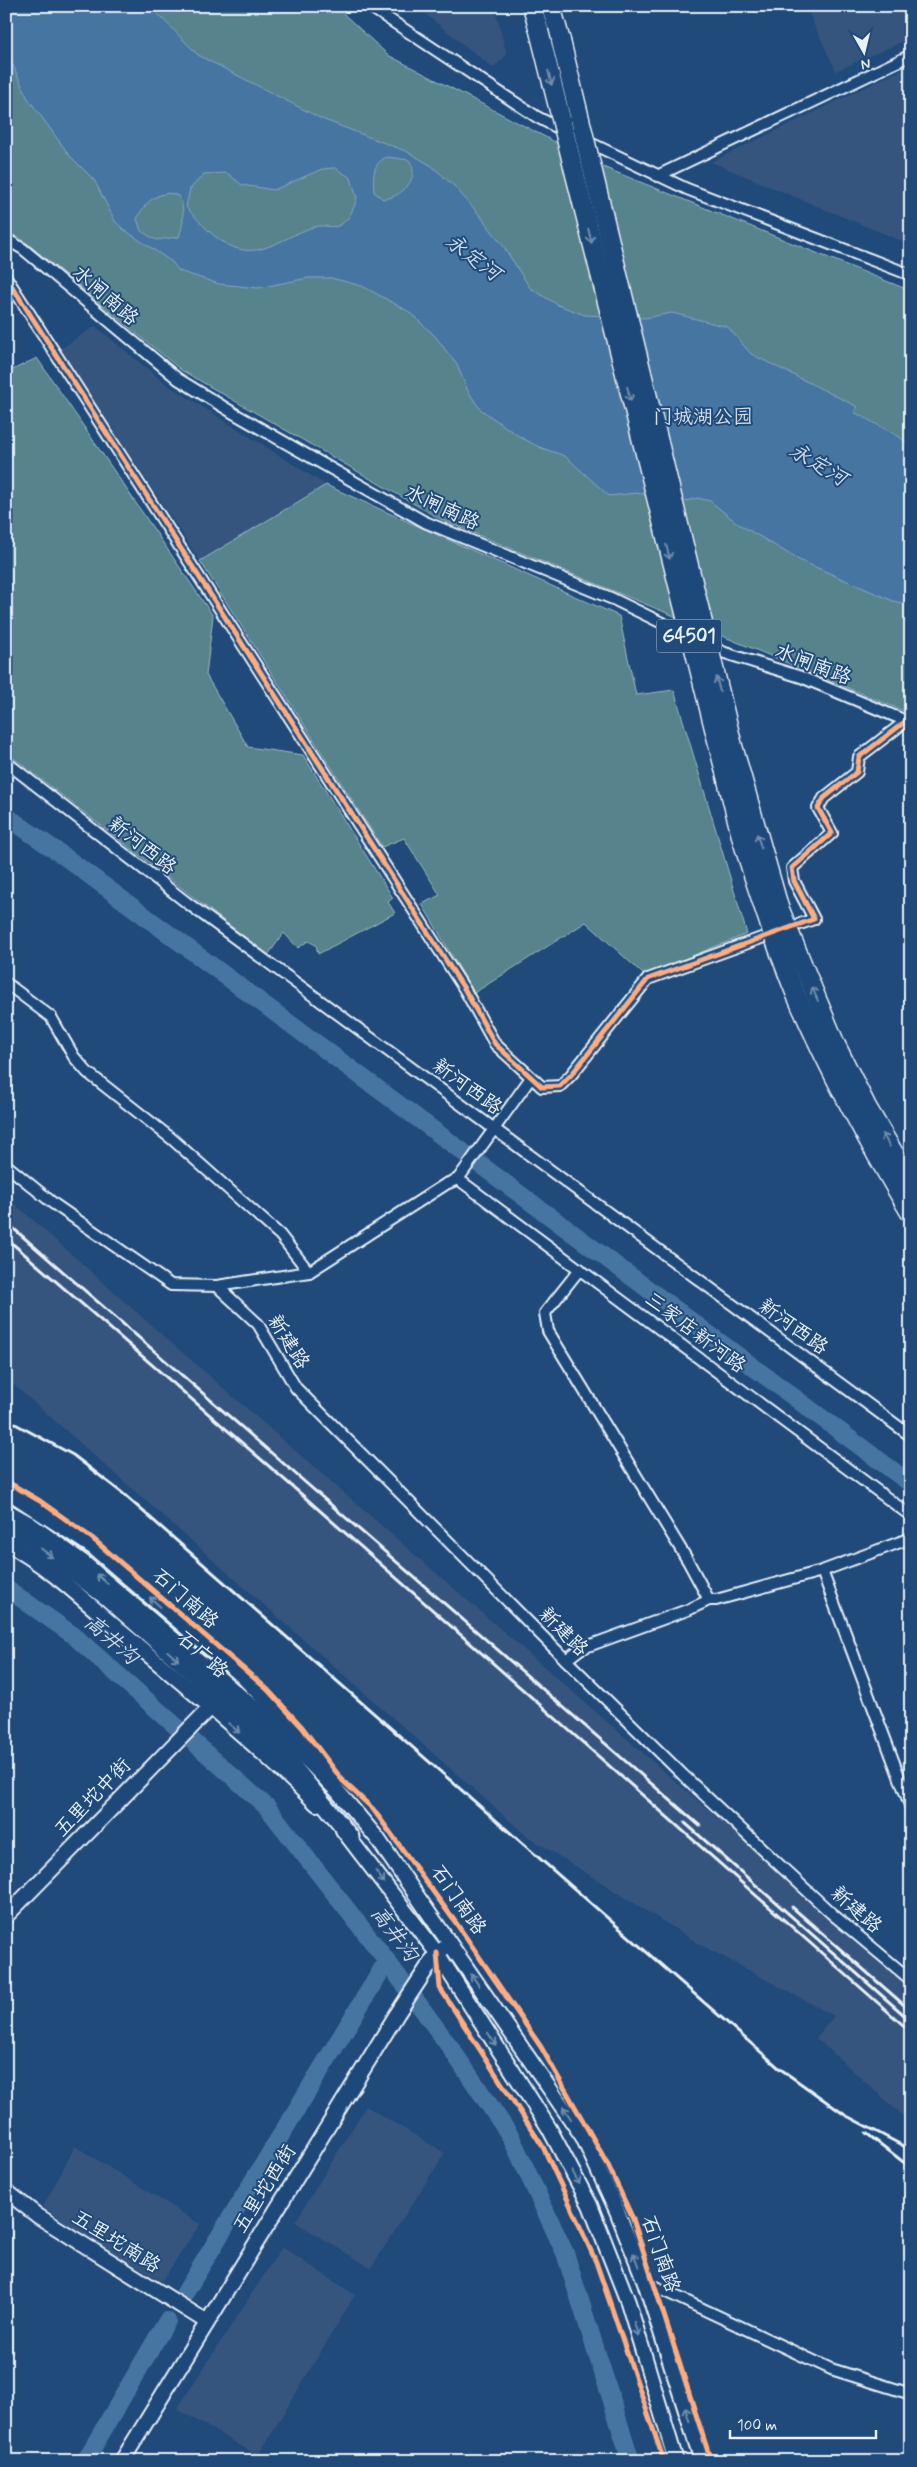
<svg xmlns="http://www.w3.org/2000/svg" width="917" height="2467" font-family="Mynerve,'LXGW WenKai TC',sans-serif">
  <rect width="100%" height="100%" fill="#1f4a7a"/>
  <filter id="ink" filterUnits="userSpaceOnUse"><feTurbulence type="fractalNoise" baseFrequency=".02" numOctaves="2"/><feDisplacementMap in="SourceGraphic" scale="10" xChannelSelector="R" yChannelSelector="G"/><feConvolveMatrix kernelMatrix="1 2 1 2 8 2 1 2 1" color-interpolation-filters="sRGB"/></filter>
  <g filter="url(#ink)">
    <!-- built -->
    <g fill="#34547e">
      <polygon points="415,6 494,6 507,55 493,68"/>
      <polygon points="805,6 911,6 911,38 836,71"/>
      <polygon points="911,65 911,245 711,162"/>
      <polygon points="95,326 165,383 326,485 200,561 60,349"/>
      <polygon points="6,1196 152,1326 911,1986 911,2123 816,2038 834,2016 701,1945 527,1836 6,1378"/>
      <polygon points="366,2106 445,2153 371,2268 295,2222"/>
      <polygon points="75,2146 200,2224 162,2281 109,2250 43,2207"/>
      <polygon points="282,2247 355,2295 258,2456 177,2409"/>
    </g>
    <!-- green -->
    <g fill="#56838c" stroke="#9fbac2">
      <polygon points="6,6 335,6 388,55 603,167 911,291 911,714 442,520 181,370 23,240 6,231"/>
      <polygon points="37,358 213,616 206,675 248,747 303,755 393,898 388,902 395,913 318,954 316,945 308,941 298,948 284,933 268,955 6,752 6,373"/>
      <polygon points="326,485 619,616 636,695 674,690 747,934 644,975 586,922 474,993 422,904 440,895 404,838 382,847 200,561"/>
      <polygon points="6,2217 12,2222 12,2352 6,2353"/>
    </g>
    <!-- water -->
    <path fill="#4674a1" stroke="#87a6c4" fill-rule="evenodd" d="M6,6H150L198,55L322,119L408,152L432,166L454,186L477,212L502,244L530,288L558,305L585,315L645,318L672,313L728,327L751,354L858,407L854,412L898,436L911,446V605L893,601L799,560L737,523L710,501L698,498L686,501L636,493L609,496L565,456L539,447L520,437L480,409L468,391L457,365L435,336L408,311L362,286L331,278H308L258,288L219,284L179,271L172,262L123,229L115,221L94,180L70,156L27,97L6,50ZM387,157L409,160C422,177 401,198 383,199L374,192C373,177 372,163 387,157ZM335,168L351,178L357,198C354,208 349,221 338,226C333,228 325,225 319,226C293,230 264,259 235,248C214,240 201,223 186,207L190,189L204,174L227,173L242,185L274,190L322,169ZM168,193L179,196C185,211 184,222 179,237L156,240L141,231L137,219C144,204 152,196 168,193Z"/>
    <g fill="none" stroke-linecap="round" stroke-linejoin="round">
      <!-- river -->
      <g stroke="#4674a1" stroke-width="18">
        <polyline points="6,816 65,857 911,1484"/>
        <polyline points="6,1588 73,1635 267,1807 381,1953 450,2047 511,2137 565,2253 631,2461"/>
        <polyline points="183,2296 387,1961"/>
        <polyline points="85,2461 167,2321"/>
      </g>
      <!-- street casing -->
      <g stroke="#e8f1f8" stroke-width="14">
        <g id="street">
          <polyline points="369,6 537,117 566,132"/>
          <polyline points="584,140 687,189 911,275"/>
          <polyline points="657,176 911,55"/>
          <polyline points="6,239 23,249 178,379 235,414 425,522 613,599 693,638"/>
          <polyline points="6,277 465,990 495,1044 542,1087 560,1086 571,1075 648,979 814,919 794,881 792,868 832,833 818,808 824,798 857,772 859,757 906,721"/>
          <polyline points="708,645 725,653 801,677 911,723"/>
          <polyline points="6,762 186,902 911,1436"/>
          <polyline points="6,983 51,1017 74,1057 87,1072 172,1139 280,1235 309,1272"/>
          <polyline points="6,1165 54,1204 171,1285 217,1286 309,1272 446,1184 458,1179"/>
          <polyline points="458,1179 911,1516"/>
          <polyline points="458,1179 530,1079"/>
          <polyline points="580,1269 545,1313 548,1331 688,1561 709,1600"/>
          <polyline points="217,1286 258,1324 296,1388 566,1660 683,1775 831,1913 911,1980"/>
          <polyline points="822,1571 911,1808"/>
          <polyline points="566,1660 580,1649 690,1609 709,1600 716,1600 822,1571 911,1538"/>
          <polyline points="645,2282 831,2369 911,2394"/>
        </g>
      </g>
      <!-- secondary casing -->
      <g stroke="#e8f1f8" stroke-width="18">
        <g id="secondary">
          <polyline points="6,1490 94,1548 241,1675 296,1732 334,1787 377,1838 583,2137 617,2211 645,2282 702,2461"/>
          <path d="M6,1543C46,1564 86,1602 120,1631C187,1687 255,1743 317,1804"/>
          <polyline points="343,1830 437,1953 549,2128 590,2205 628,2302 676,2461"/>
          <polyline points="6,1916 210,1708"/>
          <polyline points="6,2191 38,2216 207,2322"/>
          <polyline points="122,2461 397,2014 437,1953 443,1949"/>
        </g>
      </g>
      <!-- primary casing -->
      <g stroke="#e8f1f8" stroke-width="19">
        <g id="primary">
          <polyline points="6,1511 29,1524 82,1562 278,1729 334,1787"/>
          <polyline points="6,1526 37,1545 107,1598 282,1752 351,1837"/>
        </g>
      </g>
      <!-- highway casing -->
      <g stroke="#e8f1f8" stroke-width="21">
        <g id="highway">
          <polyline points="532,6 539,31"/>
          <polyline points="551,6 561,41"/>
        </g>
      </g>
      <!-- street -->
      <use href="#street" stroke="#1f4a7a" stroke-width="10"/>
      <!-- secondary -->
      <use href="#secondary" stroke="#1f4a7a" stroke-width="14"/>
      <!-- primary -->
      <use href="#primary" stroke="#1f4a7a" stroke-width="15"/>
      <!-- highway -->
      <use href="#highway" stroke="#1f4a7a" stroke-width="18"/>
      <!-- rail -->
      <g stroke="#e8f1f8" stroke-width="3">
        <polyline points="6,1222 700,1826"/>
        <polyline points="6,1238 309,1501 911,2032"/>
        <polyline points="6,1419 73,1455 121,1492 779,2068 845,2115 911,2150"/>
        <polyline points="685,1823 911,2021"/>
        <polyline points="792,1907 911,2011"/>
        <polyline points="866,2133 911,2168"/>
      </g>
      <!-- highway-bridge casing -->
      <g stroke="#e8f1f8" stroke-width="21" stroke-linecap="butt">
        <g id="highway-bridge">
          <path d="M539,31L742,840C758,892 775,944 796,995C829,1071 868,1143 911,1214"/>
          <polyline points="561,41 733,746 779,907 812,987 836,1045 867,1107 911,1182"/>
        </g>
      </g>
      <!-- highway-bridge -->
      <use href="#highway-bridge" stroke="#1f4a7a" stroke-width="18"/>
      <!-- cycleway casing -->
      <g stroke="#1f4a7a" stroke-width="8">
        <g id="cycleway">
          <polyline points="6,277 465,990 495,1044 542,1087 560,1086 571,1075 648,979 814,919 794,881 792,868 832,833 818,808 824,798 857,772 859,757 906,721"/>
          <polyline points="6,1481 40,1501 92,1538 267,1689 302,1727 343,1781 373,1809 456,1923 541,2047 607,2163 633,2219 711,2461"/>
          <polyline points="437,1953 440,1988 543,2147 572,2209 596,2262 664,2461"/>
        </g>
      </g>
      <!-- cycleway -->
      <use href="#cycleway" stroke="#ffac80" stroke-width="5"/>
    </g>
    <!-- one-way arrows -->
    <defs><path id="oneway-shaft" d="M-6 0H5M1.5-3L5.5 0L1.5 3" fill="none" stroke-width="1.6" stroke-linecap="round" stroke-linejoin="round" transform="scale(1.25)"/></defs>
    <g stroke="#6f8dac">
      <use href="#oneway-shaft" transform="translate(550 78) rotate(76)"/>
      <use href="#oneway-shaft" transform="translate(590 236) rotate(76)"/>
      <use href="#oneway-shaft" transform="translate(629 394) rotate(76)"/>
      <use href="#oneway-shaft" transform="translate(668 552) rotate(76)"/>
      <use href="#oneway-shaft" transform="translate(718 684) rotate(-104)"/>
      <use href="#oneway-shaft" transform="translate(759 841) rotate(-107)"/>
      <use href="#oneway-shaft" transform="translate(815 994) rotate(-113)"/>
      <use href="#oneway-shaft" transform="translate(886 1140) rotate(-120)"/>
      <use href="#oneway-shaft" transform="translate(47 1553) rotate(37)"/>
      <use href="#oneway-shaft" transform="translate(102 1579) rotate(-140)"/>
      <use href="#oneway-shaft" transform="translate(155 1602) rotate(-138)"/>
      <use href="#oneway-shaft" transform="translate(173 1656) rotate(41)"/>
      <use href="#oneway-shaft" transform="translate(234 1728) rotate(40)"/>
      <use href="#oneway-shaft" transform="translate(380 1877) rotate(54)"/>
      <use href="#oneway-shaft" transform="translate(475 1980) rotate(-125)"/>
      <use href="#oneway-shaft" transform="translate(492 2039) rotate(57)"/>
      <use href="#oneway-shaft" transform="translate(567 2113) rotate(-124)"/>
      <use href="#oneway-shaft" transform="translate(576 2178) rotate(62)"/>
      <use href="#oneway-shaft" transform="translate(636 2260) rotate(-111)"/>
      <use href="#oneway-shaft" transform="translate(636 2329) rotate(73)"/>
      <use href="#oneway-shaft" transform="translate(687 2414) rotate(-108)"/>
    </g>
  </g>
  <g text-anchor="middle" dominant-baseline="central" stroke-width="4" stroke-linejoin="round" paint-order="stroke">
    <!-- shield labels -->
    <rect fill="#1f4a7a" stroke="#acbfd2" stroke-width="1" x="656.5" y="619.5" width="65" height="33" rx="4"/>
    <g font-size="19" font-weight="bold" fill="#e8f1f8">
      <text x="689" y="636">G4501</text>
    </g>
    <!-- street labels -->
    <g font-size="20" fill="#e8f1f8" stroke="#1f4a7a">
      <text transform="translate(105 296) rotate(41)">水闸南路</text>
      <text transform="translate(442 508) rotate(25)">水闸南路</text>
      <text transform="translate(813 665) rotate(21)">水闸南路</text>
      <text transform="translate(142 846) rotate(38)">新河西路</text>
      <text transform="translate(467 1087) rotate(36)">新河西路</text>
      <text transform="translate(793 1327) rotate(36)">新河西路</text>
      <text transform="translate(695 1333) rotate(37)">三家店新河路</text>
      <text transform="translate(288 1342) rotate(58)">新建路</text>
      <text transform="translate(185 1599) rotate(41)">石门南路</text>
      <text transform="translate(563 1632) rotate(45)">新建路</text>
      <text transform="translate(202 1655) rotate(41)">石广路</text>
      <text transform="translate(93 1798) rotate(-46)">五里坨中街</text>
      <text transform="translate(458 1900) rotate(55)">石门南路</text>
      <text transform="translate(856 1910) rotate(41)">新建路</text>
      <text transform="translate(265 2189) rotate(-58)">五里坨西街</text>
      <text transform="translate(116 2242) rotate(32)">五里坨南路</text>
      <text transform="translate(660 2254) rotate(71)">石门南路</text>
    </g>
    <!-- park labels -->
    <g font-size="20" fill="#d2e0e8" stroke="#1f4a7a">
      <text x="703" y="417">门城湖公园</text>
    </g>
    <!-- water labels -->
    <g font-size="21" font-style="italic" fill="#d0deeb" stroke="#1f4a7a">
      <text transform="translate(473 258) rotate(37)">永定河</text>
      <text transform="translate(818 465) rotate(31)">永定河</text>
      <text transform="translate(111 1640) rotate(41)">高井沟</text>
      <text transform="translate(394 1934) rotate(53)">高井沟</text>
    </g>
  </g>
  <!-- margin -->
  <rect width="917" height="2467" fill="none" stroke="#1f4a7a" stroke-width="25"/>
  <rect x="12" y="12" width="892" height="2442" fill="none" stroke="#e8f1f8" stroke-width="2" filter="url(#ink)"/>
  <!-- north arrow -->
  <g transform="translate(864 52) rotate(172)" stroke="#1f4a7a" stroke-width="4" paint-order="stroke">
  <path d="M0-4L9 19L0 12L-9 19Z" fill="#e8f1f8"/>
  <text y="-8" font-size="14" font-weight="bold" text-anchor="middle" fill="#e8f1f8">N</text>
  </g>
  <!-- scale -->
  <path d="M730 2430v8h146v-8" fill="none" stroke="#e8f1f8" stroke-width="2.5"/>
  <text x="737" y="2430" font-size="15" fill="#e8f1f8" stroke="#1f4a7a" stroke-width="4" paint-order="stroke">100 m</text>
</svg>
